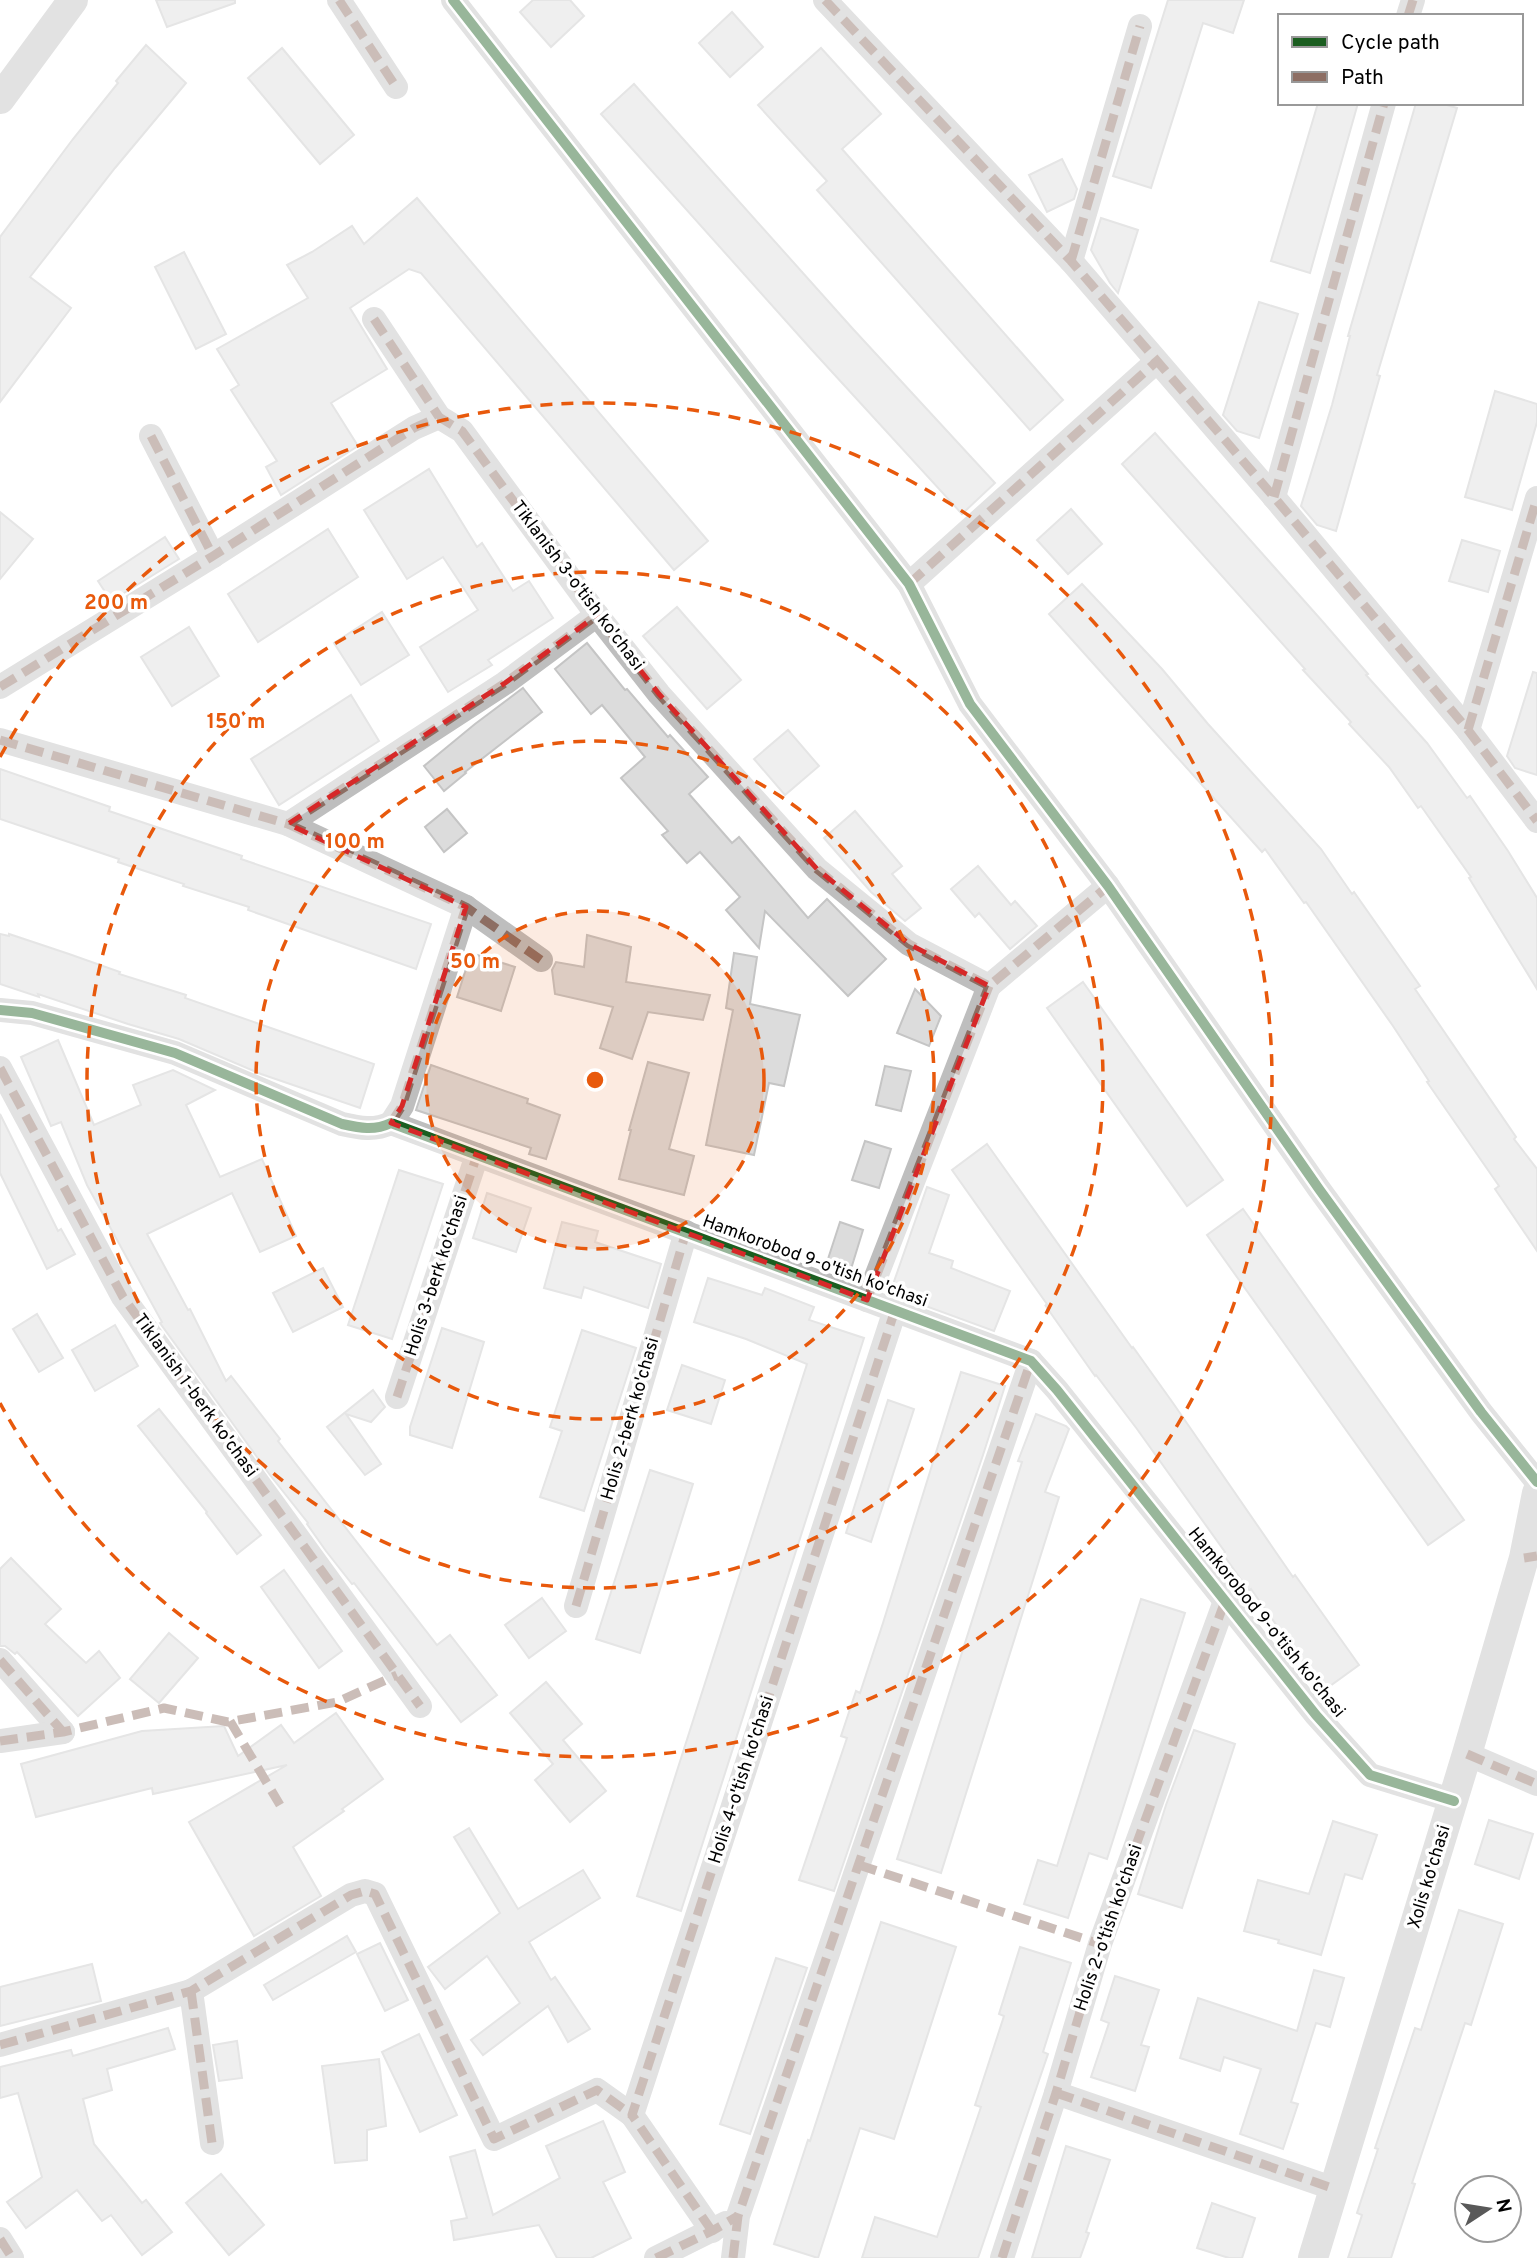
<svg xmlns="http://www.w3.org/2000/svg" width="1537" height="2258" font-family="Overpass,sans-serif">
  <rect width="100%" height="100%" fill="#fff"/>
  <!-- building -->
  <g fill="#dcdcdc" stroke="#c5c5c5" stroke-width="2">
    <polygon points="156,0 235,0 235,3 167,27"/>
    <polygon points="533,0 570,0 584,16 551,47 520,12"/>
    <polygon points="1168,0 1244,0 1233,33 1203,23 1151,188 1113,176"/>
    <polygon points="732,12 763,47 730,77 699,43"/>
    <polygon points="146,45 186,83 115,168 30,277 71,308 0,402 0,237 73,139 118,83 116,81"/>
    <polygon points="282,48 354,135 320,164 248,78"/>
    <polygon points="821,48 881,114 842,149 1063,400 1030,430 817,190 827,181 758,105"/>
    <polygon points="634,84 853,329 995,483 962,514 811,349 601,114"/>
    <polygon points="1318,103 1358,103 1310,273 1271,261"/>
    <polygon points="1416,103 1440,103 1457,108 1377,375 1380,376 1336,531 1317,525 1301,506 1332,405 1350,336 1348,336"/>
    <polygon points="1062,159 1077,189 1074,199 1047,212 1029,175"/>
    <polygon points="417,198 708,541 674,570 421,273 409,269 350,308 387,369 331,403 358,446 281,495 266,467 277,461 231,390 239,385 217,349 308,298 287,265 312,252 352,226 364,244"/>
    <polygon points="1101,218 1138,230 1118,293 1110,283 1091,250"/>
    <polygon points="184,252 226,334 196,349 155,267"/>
    <polygon points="1259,302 1298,314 1259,438 1237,431 1223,415"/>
    <polygon points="1495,391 1537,404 1537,422 1512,510 1465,497"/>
    <polygon points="1155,433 1323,622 1368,674 1366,675 1427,743 1467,798 1470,796 1508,851 1537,898 1537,989 1469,878 1471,877 1421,806 1418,808 1389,767 1349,724 1351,722 1303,670 1305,669 1122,464"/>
    <polygon points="429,469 477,547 482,543 513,591 529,581 553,618 488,660 492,665 448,692 420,647 478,610 443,557 407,579 364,510"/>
    <polygon points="1071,509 1102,544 1068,574 1037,540"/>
    <polygon points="0,512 33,539 0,579"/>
    <polygon points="328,529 358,577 258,642 228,594"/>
    <polygon points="165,537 179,559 111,601 98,581"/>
    <polygon points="1462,540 1500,551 1488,592 1449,581"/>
    <polygon points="1082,584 1162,669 1208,724 1321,849 1352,894 1354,892 1420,986 1415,989 1516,1137 1514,1139 1537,1169 1537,1251 1495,1189 1499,1186 1427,1082 1429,1081 1393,1026 1306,902 1304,903 1265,849 1262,852 1049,614"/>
    <polygon points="677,607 741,680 707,709 643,636"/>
    <polygon points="382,612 409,655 361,685 334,643"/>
    <polygon points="189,627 219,676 172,706 141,657"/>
    <polygon points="587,643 625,690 627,689 668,737 670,735 708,777 689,794 732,843 739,837 808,918 827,899 886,959 848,996 765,911 759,948 726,910 740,897 700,852 687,863 662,835 668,831 621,778 645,757 602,705 591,714 555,669"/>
    <polygon points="1533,672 1537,673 1537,775 1515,768 1507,756"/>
    <polygon points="523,688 542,712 465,772 466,773 444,791 424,766 475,724"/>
    <polygon points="351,695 379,741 279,805 251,759"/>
    <polygon points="788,730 819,766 785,795 754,759"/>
    <polygon points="0,769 110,807 109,811 242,856 241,859 431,924 416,969 248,910 249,907 183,886 184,884 118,862 119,859 0,819"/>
    <polygon points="447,809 467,833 444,852 425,827"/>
    <polygon points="855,811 902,866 892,874 921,908 905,921 871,892 824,838"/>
    <polygon points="978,866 1011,905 1015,901 1037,926 1010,949 979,913 975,917 951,889"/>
    <polygon points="0,934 9,936 9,934 69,954 120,972 119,974 186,995 185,998 374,1064 360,1108 261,1074 179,1039 128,1024 38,994 39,997 0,984"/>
    <polygon points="587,935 631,947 626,982 710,995 703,1020 648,1012 632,1059 600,1048 613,1007 555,994 552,970 556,962 584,967"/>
    <polygon points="471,953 515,967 501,1011 457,997"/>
    <polygon points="734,953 757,957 750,1004 800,1015 784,1086 769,1083 754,1155 706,1145 733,1010 726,1008"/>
    <polygon points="1083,982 1223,1180 1187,1206 1047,1008"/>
    <polygon points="915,989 941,1016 929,1046 897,1033"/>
    <polygon points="58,1040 94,1125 141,1105 133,1085 173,1070 215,1090 186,1105 220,1177 262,1159 296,1236 260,1252 232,1193 147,1234 188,1310 190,1309 226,1381 231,1376 280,1439 278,1441 437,1645 450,1635 497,1695 461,1722 354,1583 352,1584 326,1551 307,1524 308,1523 270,1475 160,1323 162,1322 87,1185 61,1122 51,1126 21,1057"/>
    <polygon points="648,1062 689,1073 669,1149 694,1156 684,1195 619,1179 631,1130 629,1130"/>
    <polygon points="431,1065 528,1099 527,1103 560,1115 546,1159 529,1154 531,1148 416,1110"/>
    <polygon points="885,1066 911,1071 901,1111 876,1105"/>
    <polygon points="0,1114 58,1231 61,1229 75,1254 47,1269 0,1173"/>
    <polygon points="865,1141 891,1149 879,1188 852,1180"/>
    <polygon points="987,1144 1132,1348 1133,1347 1173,1403 1293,1577 1295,1575 1359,1665 1323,1691 1251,1589 1249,1591 1223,1554 1225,1552 1137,1429 1096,1375 1095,1376 1045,1305 1049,1307 952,1170"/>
    <polygon points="399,1170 443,1184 392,1339 348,1325"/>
    <polygon points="927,1187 949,1195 929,1253 953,1261 951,1268 1010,1291 994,1331 890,1293"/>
    <polygon points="487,1193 531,1208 516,1252 473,1238"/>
    <polygon points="1243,1209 1464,1520 1428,1545 1207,1235"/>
    <polygon points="562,1222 598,1231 595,1242 661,1264 648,1308 584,1287 581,1298 544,1288"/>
    <polygon points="840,1222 863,1230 851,1269 827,1262"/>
    <polygon points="323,1268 343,1307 293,1332 273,1293"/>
    <polygon points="708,1278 762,1295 765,1288 814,1307 809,1320 864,1338 681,1911 637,1896 807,1364 746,1339 694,1322"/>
    <polygon points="37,1314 63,1358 39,1372 13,1329"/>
    <polygon points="115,1325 138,1366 95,1391 72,1350"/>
    <polygon points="442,1328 484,1342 452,1448 410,1435 410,1427"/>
    <polygon points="582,1330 636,1348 584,1511 540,1497 562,1431 550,1427"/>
    <polygon points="682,1365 725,1380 711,1424 667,1410"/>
    <polygon points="961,1372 1005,1386 983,1455 834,1891 799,1880 847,1738 841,1736 856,1691 860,1693 883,1623"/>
    <polygon points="373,1390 385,1407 371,1422 346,1414 381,1464 365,1475 327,1427"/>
    <polygon points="888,1400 914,1409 871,1542 846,1533"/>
    <polygon points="159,1409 261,1535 237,1554 206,1513 207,1512 138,1426"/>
    <polygon points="1036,1414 1066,1426 1069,1429 1045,1492 1059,1497 941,1873 897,1859 1022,1462 1018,1461"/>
    <polygon points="650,1470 693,1484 640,1653 596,1639"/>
    <polygon points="11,1558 61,1609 45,1624 86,1663 99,1651 120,1678 78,1716 17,1652 15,1654 5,1646 0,1646 0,1569"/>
    <polygon points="284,1570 342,1651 319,1668 261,1587"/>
    <polygon points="542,1598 566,1631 529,1658 505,1625"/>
    <polygon points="1141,1599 1185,1613 1107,1859 1089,1853 1068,1918 1024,1904 1038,1860 1057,1866"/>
    <polygon points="169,1633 198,1658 159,1703 130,1679"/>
    <polygon points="546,1682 582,1724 563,1740 606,1791 570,1822 535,1780 553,1764 510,1713"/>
    <polygon points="336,1713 383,1779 342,1809 344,1811 293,1847 321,1896 254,1936 189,1822 287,1765 153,1794 152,1788 36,1817 21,1764 142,1731 224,1726 238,1756 281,1725 294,1743"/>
    <polygon points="1194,1730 1235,1744 1182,1908 1138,1894 1166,1805"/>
    <polygon points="1489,1820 1533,1834 1519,1879 1475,1864"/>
    <polygon points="1333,1821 1377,1835 1362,1879 1345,1874 1321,1955 1278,1943 1279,1940 1244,1931 1258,1880 1309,1894"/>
    <polygon points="469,1828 518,1909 583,1870 600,1898 529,1942 551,1980 555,1977 590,2029 568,2042 548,2006 483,2055 471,2040 520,2003 487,1956 445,1989 428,1967 500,1913 454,1837"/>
    <polygon points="1459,1910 1503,1924 1471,2025 1465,2023 1412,2183 1415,2184 1391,2258 1348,2258 1362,2215 1357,2213 1378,2149 1375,2148 1415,2028 1421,2030"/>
    <polygon points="881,1922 956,1947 894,2139 860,2128 818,2258 774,2244 808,2140 810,2141"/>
    <polygon points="347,1936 356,1952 273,2000 264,1985"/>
    <polygon points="380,1943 408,2000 385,2011 357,1954"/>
    <polygon points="1020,1947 1071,1963 1043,2052 1048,2054 978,2258 862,2258 875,2217 937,2237 981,2107 975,2105 1004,2016 999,2014"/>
    <polygon points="776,1958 807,1968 750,2134 720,2124"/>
    <polygon points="92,1964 101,2001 0,2026 0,1987"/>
    <polygon points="1314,1970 1344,1978 1330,2027 1316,2023 1291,2102 1298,2104 1283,2149 1240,2134 1261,2069 1224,2057 1220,2071 1180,2058 1198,1998 1297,2031"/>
    <polygon points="1115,1976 1159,1990 1141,2045 1149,2047 1135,2091 1091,2077 1109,2023 1101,2020"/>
    <polygon points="168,2028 175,2049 107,2069 112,2090 83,2099 94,2144 142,2203 146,2200 172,2232 142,2255 111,2215 102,2221 77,2190 26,2228 7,2202 42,2177 18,2093 0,2098 0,2067 71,2050 73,2056"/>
    <polygon points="419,2034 457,2115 420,2132 382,2052"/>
    <polygon points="237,2041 242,2078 219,2081 213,2045"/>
    <polygon points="379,2059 386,2126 367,2130 367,2160 335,2163 322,2066"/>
    <polygon points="603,2121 625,2172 603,2182 631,2238 591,2258 557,2258 539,2225 454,2240 451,2221 467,2218 450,2157 475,2150 493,2215 560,2178 546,2146"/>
    <polygon points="1066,2146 1110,2160 1086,2232 1089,2233 1080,2258 1032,2258"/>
    <polygon points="221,2174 264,2225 229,2255 186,2203"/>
    <polygon points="1212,2203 1255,2218 1242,2258 1229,2258 1197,2248"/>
  </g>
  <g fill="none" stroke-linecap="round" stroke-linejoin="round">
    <!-- minor -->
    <g stroke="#bebebe" stroke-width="24">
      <polyline points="339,0 396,87"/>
      <polyline points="453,0 909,584 970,704 1108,886 1319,1189 1481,1412 1537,1482"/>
      <polyline points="825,0 1071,261 1274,497 1468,730 1537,821"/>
      <polyline points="1408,16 1413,0"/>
      <polyline points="1071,261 1140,26"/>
      <polyline points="374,319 439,417"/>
      <polyline points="151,436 213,556"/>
      <polyline points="1274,497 1384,103"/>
      <polyline points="909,584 1156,362"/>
      <polyline points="0,687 213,556 414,428 439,417 462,431 597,615 659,694 817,869 909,944 989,986 1108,886"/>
      <polyline points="1468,730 1537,498"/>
      <polyline points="0,740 288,824 505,683 597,615"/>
      <polyline points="288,824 466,907 541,960"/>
      <path d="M0,1010L32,1013L175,1053L342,1124C360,1128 374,1131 391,1123L1031,1361L1057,1390L1316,1715L1370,1775L1454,1801"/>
      <polyline points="0,1068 123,1297 420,1706"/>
      <polyline points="391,1123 402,1106 466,907"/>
      <polyline points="867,1300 989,986"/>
      <polyline points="397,1397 477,1155"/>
      <polyline points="576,1606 686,1232"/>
      <polyline points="0,1660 63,1732"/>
      <polyline points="0,1741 63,1732"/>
      <polyline points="1467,1754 1537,1784"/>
      <polyline points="191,1991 212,2143"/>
      <polyline points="0,2045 191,1991 351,1895 365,1891 375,1894 494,2139 597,2090 632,2115"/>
      <polyline points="1056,2093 1335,2189"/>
      <polyline points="712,2231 632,2115 895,1310"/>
      <polyline points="0,2239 12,2258"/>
      <polyline points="656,2258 726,2223"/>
      <polyline points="733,2258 738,2216 1031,1361"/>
      <polyline points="1002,2258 1056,2093 1100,1944 1225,1601"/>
    </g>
    <!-- tertiary -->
    <g stroke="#bebebe" stroke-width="30">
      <polyline points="0,99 73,0"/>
      <polyline points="1313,2258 1467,1754 1524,1558 1537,1493"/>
    </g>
    <!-- quiet -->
    <g stroke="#8d6e63" stroke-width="9" stroke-dasharray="18 9" stroke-linecap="butt">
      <polyline points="339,0 396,87"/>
      <polyline points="825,0 1071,261 1274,497 1468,730 1537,821"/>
      <polyline points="1408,16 1413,0"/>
      <polyline points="1071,261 1140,26"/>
      <polyline points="374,319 439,417"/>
      <polyline points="151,436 213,556"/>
      <polyline points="1274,497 1384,103"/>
      <polyline points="909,584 1156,362"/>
      <polyline points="0,687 213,556 414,428 439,417 462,431 597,615 659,694 817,869 909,944 989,986 1108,886"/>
      <polyline points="1468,730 1537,498"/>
      <polyline points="0,740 288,824 505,683 597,615"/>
      <polyline points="288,824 466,907 541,960"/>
      <polyline points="0,1068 123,1297 420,1706"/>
      <polyline points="391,1123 402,1106 466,907"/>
      <polyline points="867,1300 989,986"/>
      <polyline points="397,1397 477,1155"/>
      <polyline points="1524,1558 1537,1556"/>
      <polyline points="576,1606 686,1232"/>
      <polyline points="0,1660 63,1732"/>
      <polyline points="230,1721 280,1805"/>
      <polyline points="0,1741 63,1732 164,1708 228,1722 337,1702 397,1675"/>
      <polyline points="1467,1754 1537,1784"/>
      <polyline points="859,1865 1100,1944"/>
      <polyline points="191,1991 212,2143"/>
      <polyline points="0,2045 191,1991 351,1895 365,1891 375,1894 494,2139 597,2090 632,2115"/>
      <polyline points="1056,2093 1335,2189"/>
      <polyline points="712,2231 632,2115 895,1310"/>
      <polyline points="0,2239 12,2258"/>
      <polyline points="656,2258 712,2231 738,2216"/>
      <polyline points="733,2258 738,2216 1031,1361"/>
      <polyline points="1002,2258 1056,2093 1100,1944 1225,1601"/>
    </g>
    <!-- cycleway casing -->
    <g stroke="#fff" stroke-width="15">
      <g id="cycleway">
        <polyline points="453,0 909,584 970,704 1108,886 1319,1189 1481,1412 1537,1482"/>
        <path d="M0,1010L32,1013L175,1053L342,1124C360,1128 374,1131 391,1123L1031,1361L1057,1390L1316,1715L1370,1775L1454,1801"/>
      </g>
    </g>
    <!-- cycleway -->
    <use href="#cycleway" stroke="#1b5e20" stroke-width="10"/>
  </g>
  <!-- marked area -->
  <path d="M0 0H1537V2258H0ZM597,615L659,694L817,869L909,944L989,986L867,1300L391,1123L402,1106L466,907L288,824L505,683Z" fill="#fff" fill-opacity=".55" fill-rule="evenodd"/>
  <path fill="none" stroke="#d62828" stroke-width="5" stroke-dasharray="14 9" stroke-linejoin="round" d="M597,615L659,694L817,869L909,944L989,986L867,1300L391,1123L402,1106L466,907L288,824L505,683Z"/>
  <!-- distance rings -->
  <circle cx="595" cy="1080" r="169" fill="#e8590c" fill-opacity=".12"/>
  <g fill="none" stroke="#e8590c" stroke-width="3.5" stroke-dasharray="12 9">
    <circle cx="595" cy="1080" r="169"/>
    <circle cx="595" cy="1080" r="339"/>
    <circle cx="595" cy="1080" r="508"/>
    <path d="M0 757A677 677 0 1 1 0 1403"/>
  </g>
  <g text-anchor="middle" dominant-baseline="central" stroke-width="7" stroke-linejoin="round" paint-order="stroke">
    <!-- street labels -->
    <g font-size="18" fill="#000" stroke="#fff">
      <text transform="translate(577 586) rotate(53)">Tiklanish 3-o'tish ko'chasi</text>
      <text transform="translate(815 1262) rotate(20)">Hamkorobod 9-o'tish ko'chasi</text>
      <text transform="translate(437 1276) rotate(-72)">Holis 3-berk ko'chasi</text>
      <text transform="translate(195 1396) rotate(54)">Tiklanish 1-berk ko'chasi</text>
      <text transform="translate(631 1419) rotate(-74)">Holis 2-berk ko'chasi</text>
      <text transform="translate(1266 1623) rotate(51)">Hamkorobod 9-o'tish ko'chasi</text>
      <text transform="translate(742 1780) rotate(-72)">Holis 4-o'tish ko'chasi</text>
      <text transform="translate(1430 1877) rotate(-73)">Xolis ko'chasi</text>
      <text transform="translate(1109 1928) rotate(-71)">Holis 2-o'tish ko'chasi</text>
    </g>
  </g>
  <circle cx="595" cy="1080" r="10" fill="#e8590c" stroke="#fff" stroke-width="3.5"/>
  <g font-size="21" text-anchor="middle" font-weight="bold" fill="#e8590c" stroke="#fff" stroke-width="7" stroke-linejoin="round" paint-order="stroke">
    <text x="116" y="609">200 m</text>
    <text x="236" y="728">150 m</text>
    <text x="355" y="848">100 m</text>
    <text x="475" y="968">50 m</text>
  </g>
  <!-- legend -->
  <rect x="1278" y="14" width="245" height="91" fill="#ffffff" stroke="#999999" stroke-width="2"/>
  <rect x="1292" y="37" width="35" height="10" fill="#1b5e20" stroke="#999999" stroke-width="2"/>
  <text x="1341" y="49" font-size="21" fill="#000000">Cycle path</text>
  <rect x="1292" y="72" width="35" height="10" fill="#8d6e63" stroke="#999999" stroke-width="2"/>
  <text x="1341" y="84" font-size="21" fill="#000000">Path</text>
  <!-- north arrow -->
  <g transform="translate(1488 2209) rotate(78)"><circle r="33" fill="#ffffff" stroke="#999999" stroke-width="2"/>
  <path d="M0-5L12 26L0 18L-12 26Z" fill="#595959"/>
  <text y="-10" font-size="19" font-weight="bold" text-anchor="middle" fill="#000000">N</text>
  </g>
</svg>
